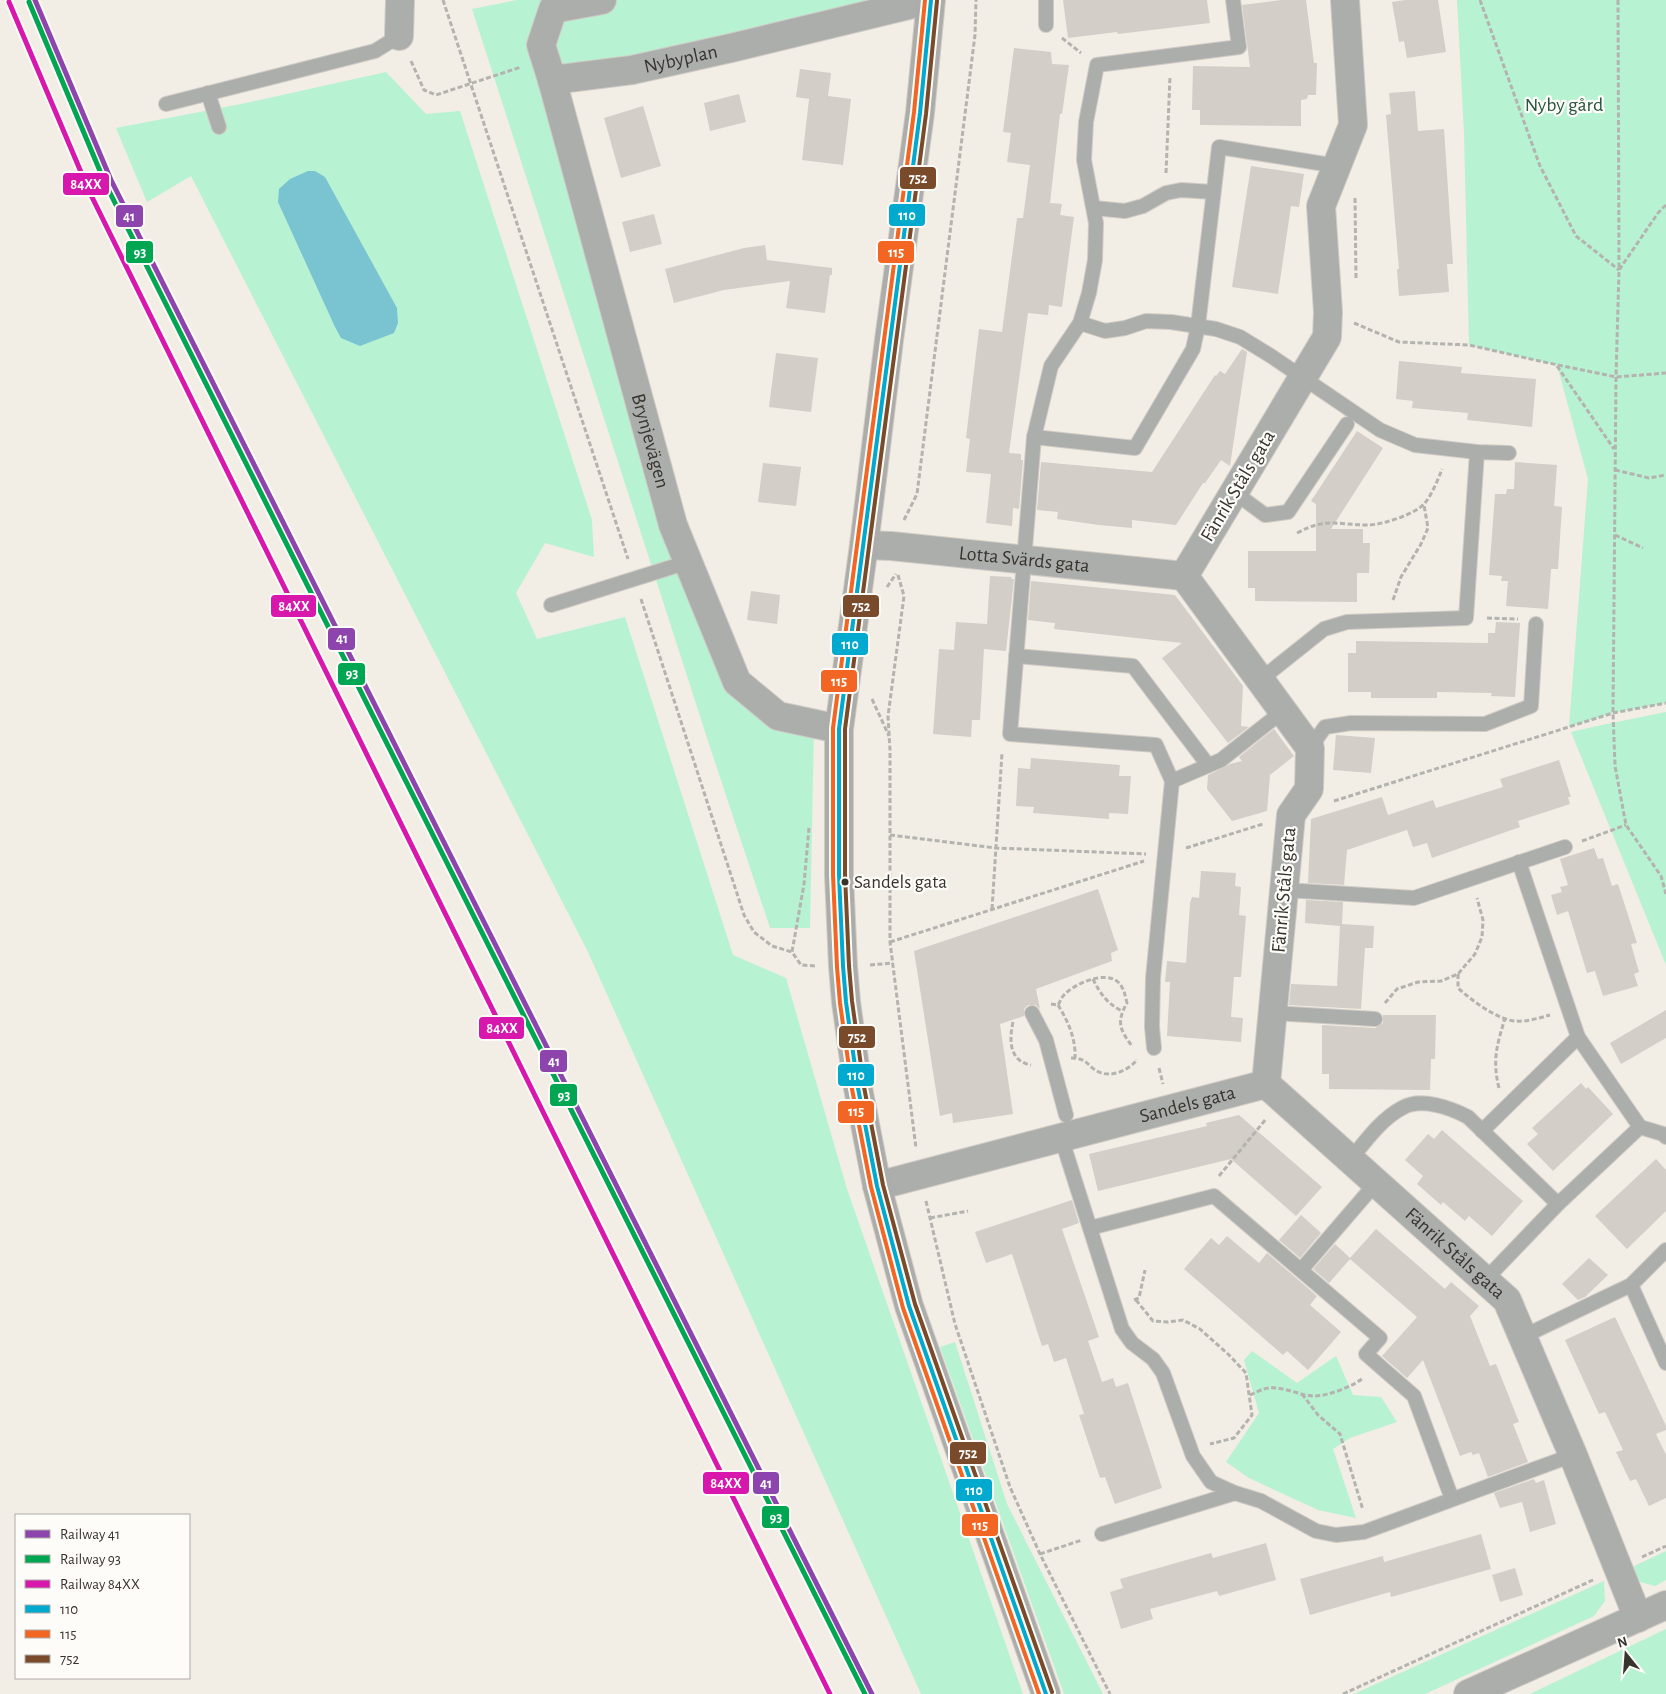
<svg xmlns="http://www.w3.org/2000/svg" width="1666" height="1694" font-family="'Alegreya Sans',sans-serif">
  <rect width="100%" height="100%" fill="#f2ede5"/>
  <!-- green -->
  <g fill="#b7f2d2">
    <polygon points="517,0 930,0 552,80 609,284 737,682 814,724 810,928 770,928 709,744 472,9"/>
    <polygon points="1457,0 1666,0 1666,703 1613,713 1569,727 1588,479 1557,365 1469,345 1464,133"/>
    <polygon points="386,72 426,114 460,111 592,520 594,557 545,543 516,593 537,639 625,617 733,955 786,978 847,1189 1023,1694 921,1694 588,952 191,176 147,202 116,128 241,104"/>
    <polygon points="1666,712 1666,965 1571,732 1597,726"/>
    <polygon points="955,1342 1007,1504 1103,1694 1064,1694 940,1347"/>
    <polygon points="1252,1351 1297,1383 1336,1356 1353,1395 1381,1397 1397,1422 1350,1438 1333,1449 1356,1518 1318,1510 1249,1478 1226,1462 1259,1413 1244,1360"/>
    <polygon points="1666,1551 1666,1580 1655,1586 1640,1582 1626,1570"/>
    <polygon points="1604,1581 1605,1601 1594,1616 1425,1694 1354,1694"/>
    <polygon points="1666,1629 1666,1694 1530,1694 1536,1691"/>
  </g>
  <!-- water -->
  <polygon fill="#7ac4d1" points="308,171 315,171 325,177 397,308 398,323 394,333 360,346 341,338 335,327 278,202 279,189 290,179"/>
  <!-- building -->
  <g fill="#d3cec8">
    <polygon points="1063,0 1207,0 1210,23 1118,34 1117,32 1068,38"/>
    <polygon points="1281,0 1306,0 1314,63 1317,63 1316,95 1308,95 1307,99 1301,100 1301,126 1200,125 1200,110 1192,110 1193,66 1250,67 1242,5"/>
    <polygon points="1405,0 1438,0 1446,52 1407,58 1404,41 1399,42 1392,2"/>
    <polygon points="1014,48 1051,52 1052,64 1069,65 1062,114 1060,114 1050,203 1062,204 1060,215 1074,217 1062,307 1049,305 1048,315 1028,313 1009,453 1021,454 1021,460 1023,460 1019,509 1013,508 1012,526 986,523 991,474 966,472 970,439 966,438 979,329 1002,332 1017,218 1023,218 1030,165 1007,162 1011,133 1003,132"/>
    <polygon points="800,69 831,73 828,96 851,99 843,165 802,160 809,99 796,97"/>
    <polygon points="1415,91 1418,131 1444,129 1453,264 1447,264 1449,292 1399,296 1397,269 1399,269 1386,115 1391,114 1389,93"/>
    <polygon points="739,94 746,122 710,131 704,103"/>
    <polygon points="643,106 661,166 621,178 604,118"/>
    <polygon points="1251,166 1304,174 1299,207 1291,206 1278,294 1232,287"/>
    <polygon points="654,214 662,244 630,252 622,222"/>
    <polygon points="765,245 767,260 832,268 832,275 830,275 825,313 786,308 790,281 724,290 674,303 665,269 744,248"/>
    <polygon points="1242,349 1247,352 1230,466 1221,460 1205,483 1203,483 1176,525 1132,520 1132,528 1099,525 1057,519 1058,512 1037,510 1041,462 1152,472 1215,375 1216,376 1220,371 1225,374"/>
    <polygon points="776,353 818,358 811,412 769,407"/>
    <polygon points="1399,361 1462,367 1461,373 1536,379 1532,427 1467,420 1468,413 1412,408 1413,401 1396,399"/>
    <polygon points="1357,431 1383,448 1331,529 1363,529 1363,543 1370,543 1369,573 1357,573 1357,602 1255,601 1255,588 1248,588 1248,551 1316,551 1316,504 1311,501"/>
    <polygon points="1515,462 1557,465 1554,506 1562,507 1558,569 1551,569 1548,609 1506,606 1508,581 1501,581 1502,576 1489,575 1495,494 1506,494 1507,489 1514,489"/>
    <polygon points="763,463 801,467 796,506 758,502"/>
    <polygon points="990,576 1012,577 1011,579 1014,579 1006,651 984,649 980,720 972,720 971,737 933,734 939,649 954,650 956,622 987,624"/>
    <polygon points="1031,581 1175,595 1243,686 1241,726 1249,727 1228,743 1162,658 1182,643 1054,629 1055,623 1028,620"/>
    <polygon points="751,591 780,595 777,624 747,620"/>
    <polygon points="1496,622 1520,623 1515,697 1491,696 1492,693 1437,692 1437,698 1371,698 1371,692 1348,692 1348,653 1356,653 1356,641 1488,643 1488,633 1495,633"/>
    <polygon points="1274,729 1294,756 1270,775 1267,811 1232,821 1207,789 1208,775 1230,764 1242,761 1239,757"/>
    <polygon points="1336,735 1375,738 1371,773 1333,770"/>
    <polygon points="1031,758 1120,765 1119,776 1131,776 1128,814 1109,813 1109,819 1033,813 1034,807 1016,806 1018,768 1030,769"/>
    <polygon points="1559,760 1571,797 1568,797 1570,804 1518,821 1520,827 1432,858 1427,843 1413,847 1407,830 1347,850 1344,885 1308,883 1311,819 1382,797 1388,815 1433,800 1436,808 1503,787 1500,779"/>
    <polygon points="1594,848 1598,859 1603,858 1612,886 1618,884 1637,943 1631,944 1639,972 1634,974 1638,986 1603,996 1595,971 1587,973 1568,911 1557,915 1551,895 1562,892 1560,887 1568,885 1560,859"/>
    <polygon points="1201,871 1236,873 1235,886 1241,887 1239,915 1246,916 1241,977 1234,977 1231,1017 1243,1018 1241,1042 1167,1036 1170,982 1165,982 1167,961 1186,963 1190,903 1192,897 1199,898"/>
    <polygon points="1098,889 1118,950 1111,953 1112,961 1036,989 1040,1009 1036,1005 1028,1005 1024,1009 1024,1016 1000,1024 1013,1114 953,1123 952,1113 940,1116 914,951"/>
    <polygon points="1306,900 1343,902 1342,924 1374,926 1373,948 1365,948 1361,1009 1289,1005 1291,984 1337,986 1340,926 1305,923"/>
    <polygon points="1666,1010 1666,1038 1621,1064 1610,1043"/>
    <polygon points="1383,1015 1436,1015 1435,1059 1431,1059 1430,1090 1329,1089 1329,1074 1322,1074 1322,1025 1375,1028 1383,1023"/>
    <polygon points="1581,1083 1586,1089 1588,1087 1613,1114 1553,1171 1527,1144 1538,1134 1532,1128"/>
    <polygon points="1239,1115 1322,1187 1296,1216 1231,1159 1098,1191 1089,1154 1207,1126 1206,1123"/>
    <polygon points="1442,1130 1523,1201 1492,1236 1469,1216 1465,1221 1443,1202 1441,1205 1417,1184 1423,1176 1405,1160 1428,1134 1434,1139"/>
    <polygon points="1656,1159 1666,1170 1666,1211 1627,1249 1595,1216"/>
    <polygon points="1072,1200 1079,1223 1062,1229 1099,1337 1088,1341 1102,1382 1113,1378 1116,1387 1128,1383 1162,1488 1115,1504 1105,1477 1100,1478 1079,1415 1084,1414 1066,1358 1054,1362 1048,1344 1042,1346 1012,1254 986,1263 975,1232"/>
    <polygon points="1301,1215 1321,1233 1300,1258 1279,1240"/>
    <polygon points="1376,1229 1445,1289 1451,1282 1479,1306 1470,1316 1490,1366 1496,1364 1519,1422 1513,1424 1528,1462 1488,1477 1479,1453 1473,1455 1471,1452 1460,1456 1423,1360 1407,1378 1382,1356 1417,1317 1350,1259 1329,1283 1313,1269 1335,1244 1350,1258"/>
    <polygon points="1227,1236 1259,1263 1267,1253 1317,1296 1310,1305 1341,1332 1308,1370 1287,1351 1283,1355 1184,1269 1211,1238 1219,1245"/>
    <polygon points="1589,1258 1608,1275 1585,1297 1578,1300 1562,1284"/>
    <polygon points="1615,1317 1666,1426 1666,1430 1656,1434 1666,1455 1666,1498 1649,1506 1636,1479 1630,1481 1616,1452 1623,1450 1605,1412 1599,1414 1565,1340"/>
    <polygon points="1534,1479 1536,1483 1544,1480 1556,1524 1530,1532 1522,1502 1500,1508 1494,1493"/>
    <polygon points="1481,1534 1491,1569 1391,1597 1390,1592 1310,1615 1300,1579 1383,1556 1384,1562"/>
    <polygon points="1266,1543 1276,1580 1219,1596 1217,1591 1150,1609 1153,1619 1121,1629 1110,1592 1123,1588 1120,1579 1211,1553 1213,1558"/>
    <polygon points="1515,1568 1523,1595 1500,1602 1492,1575"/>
  </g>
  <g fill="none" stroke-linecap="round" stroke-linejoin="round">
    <!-- lane casing -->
    <g stroke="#d0cbc5" stroke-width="16">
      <g id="lane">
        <polyline points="1046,0 1046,25"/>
        <polyline points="208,93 219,127"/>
        <polyline points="166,104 375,51 399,36"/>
        <polyline points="1094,208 1125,211 1143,206 1166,193 1181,190 1213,192"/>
        <polyline points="1080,323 1105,331 1125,328 1146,321 1171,322 1216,329 1240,337 1271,356 1380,430 1415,445 1477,452 1509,453"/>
        <polyline points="1034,437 1135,448 1193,349 1198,326 1219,147 1337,166"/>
        <polyline points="1234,492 1265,515 1288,512 1347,424"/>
        <polyline points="551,605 688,562"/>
        <polyline points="1016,656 1133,666 1208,765"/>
        <polyline points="1260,680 1324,629 1347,622 1466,618 1477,452"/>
        <polyline points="1310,748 1325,727 1351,723 1485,724 1531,706 1536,624"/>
        <polyline points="1172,781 1221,760 1283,711"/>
        <polyline points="1285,890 1414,898 1565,847"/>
        <polyline points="1032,1013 1046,1040 1066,1115"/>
        <polyline points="1273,1013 1375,1019"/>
        <polyline points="1154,1048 1152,1027 1153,978 1172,781 1156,745 1010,734 1034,437 1051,366 1080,323 1089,293 1095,260 1096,223 1084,160 1086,122 1097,65 1239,47 1233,0"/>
        <polyline points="1640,1127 1663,1134 1666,1137"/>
        <polyline points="1482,1131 1578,1037 1519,862"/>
        <polyline points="1061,1137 1122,1329 1132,1343 1153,1359 1163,1373 1193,1456 1211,1482 1235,1493 1261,1501 1316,1531 1336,1535 1364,1532 1573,1455"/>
        <path d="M1350,1160C1365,1142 1381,1119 1402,1108C1421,1097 1451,1108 1468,1117L1558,1204"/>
        <polyline points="1090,1228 1214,1196 1380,1338 1366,1354 1414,1396 1452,1499"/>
        <polyline points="1301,1270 1376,1183"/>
        <polyline points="1485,1280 1558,1204 1640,1127 1578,1037"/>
        <polyline points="1631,1285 1666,1363"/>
        <polyline points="1522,1337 1631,1285 1666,1250"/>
        <polyline points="1102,1534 1235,1493"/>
      </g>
    </g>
    <!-- street casing -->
    <g stroke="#d0cbc5" stroke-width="30">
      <g id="street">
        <path id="s1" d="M602,0L553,9L541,45L552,80L632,70L731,48L930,0"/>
        <path id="s2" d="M1345,0L1353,125L1321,206L1328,312L1327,337L1184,576L1310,748L1309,789L1291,815L1266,1084L1507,1300L1573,1455L1638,1618"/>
        <polyline points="399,36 400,0"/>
        <path id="s3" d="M552,80L673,525L737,682L778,716L839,729"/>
        <path id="s4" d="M864,545L891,546L1184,576"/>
        <path id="s5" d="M877,1186L1266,1084"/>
        <polyline points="1468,1694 1666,1605"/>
      </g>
    </g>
    <!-- secondary casing -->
    <g stroke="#d0cbc5" stroke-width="30">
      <polyline id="secondary" points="931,0 920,113 889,340 864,545 839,729 839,875 843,966 846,1002 858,1088 877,1186 909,1306 1046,1694"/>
    </g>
    <!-- path -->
    <g stroke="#b4b3af" stroke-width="3" stroke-dasharray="5 2.5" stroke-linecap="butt">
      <polyline points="443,0 628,559"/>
      <polyline points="1480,0 1540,166 1576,236 1619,270"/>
      <polyline points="1618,0 1619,269"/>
      <polyline points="1062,38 1081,53"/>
      <polyline points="411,61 424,90 436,95 521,67"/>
      <polyline points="1166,173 1170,77"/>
      <polyline points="1355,198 1356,279"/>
      <polyline points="1666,205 1658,213 1619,270 1616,377 1613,713 1615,766 1626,825 1661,876 1666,894"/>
      <polyline points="1354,323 1399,342 1469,345 1544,362 1616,377 1666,373"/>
      <polyline points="1557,366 1614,449"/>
      <polyline points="1615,470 1649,478 1666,475"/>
      <polyline points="904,520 917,494 975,35 976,0"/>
      <path d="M1297,533C1326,517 1338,525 1368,525C1382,525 1416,514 1425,503C1432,494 1438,480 1442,469"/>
      <polyline points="1615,535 1643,548"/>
      <polyline points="898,575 904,596 888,716 890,750 890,942 916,1148"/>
      <polyline points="887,587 896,574"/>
      <polyline points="641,599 744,915 754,932 772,946 792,952"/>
      <polyline points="1393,600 1401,577 1421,544 1428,528 1424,505"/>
      <polyline points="1487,618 1518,619"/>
      <polyline points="872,699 889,736"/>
      <polyline points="1334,801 1613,713 1666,703"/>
      <polyline points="809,828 804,884 792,952 801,965 816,966"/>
      <polyline points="890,835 996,848 1146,854"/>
      <polyline points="1582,841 1626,825"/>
      <polyline points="1186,848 1263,824"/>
      <polyline points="992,909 1002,753"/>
      <polyline points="890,942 1144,861"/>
      <polyline points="870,965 893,963"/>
      <path d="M1458,974V988C1471,1000 1498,1020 1515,1021C1527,1022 1539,1018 1550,1015"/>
      <path d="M1093,979C1100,994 1108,1004 1122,1011"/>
      <polyline points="1385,1003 1397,989 1418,982 1441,981 1458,974 1475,954 1482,937 1483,920 1477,898"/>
      <path d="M1051,1004L1058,1005C1060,1002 1061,998 1064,995C1074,984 1105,970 1118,982C1124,988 1125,995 1127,1003C1116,1022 1120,1030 1132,1046"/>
      <path d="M1058,1005C1068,1021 1076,1039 1075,1058"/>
      <path d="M1013,1022C1009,1040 1009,1061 1031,1065"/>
      <path d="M1071,1058C1089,1058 1087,1067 1099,1072C1112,1078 1128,1070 1136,1061V1059"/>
      <polyline points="1159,1068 1163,1084"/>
      <path d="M1499,1088C1492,1060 1497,1045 1505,1018"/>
      <polyline points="1219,1176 1266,1119"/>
      <polyline points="926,1201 955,1324 1010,1487 1040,1554 1110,1694"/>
      <polyline points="930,1218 968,1211"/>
      <polyline points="1134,1300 1139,1298 1145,1270"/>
      <polyline points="1136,1300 1153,1321 1168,1322 1183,1320 1200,1329 1228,1354 1246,1373 1252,1415 1234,1438 1210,1444"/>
      <polyline points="1302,1394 1318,1415 1340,1434 1363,1510"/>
      <path d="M1250,1395C1255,1393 1260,1390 1264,1389C1280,1384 1299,1396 1315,1396C1328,1396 1354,1386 1363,1378"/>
      <polyline points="1040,1554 1082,1540"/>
      <polyline points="1642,1557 1666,1546"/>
      <polyline points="1343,1694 1593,1580"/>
    </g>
    <!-- lane -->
    <use href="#lane" stroke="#acaeac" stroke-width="14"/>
    <!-- street -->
    <use href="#street" stroke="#acaeac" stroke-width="28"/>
    <!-- secondary -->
    <use href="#secondary" stroke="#acacaa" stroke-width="28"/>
    <!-- bus-1 casing -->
    <g stroke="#fefcf9" stroke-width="8">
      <polyline id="bus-1" points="931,0 920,113 839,729 839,875 843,966 846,1002 858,1088 877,1186 909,1306 1046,1694"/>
    </g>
    <!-- bus-2 casing -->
    <g stroke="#fefcf9" stroke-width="8">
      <polyline id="bus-2" points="925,0 914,112 833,728 833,875 837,967 840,1003 852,1089 871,1187 903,1308 1039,1694"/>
    </g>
    <!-- bus-3 casing -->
    <g stroke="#fefcf9" stroke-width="8">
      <polyline id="bus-3" points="937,1 926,114 845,729 845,875 849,966 852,1001 864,1087 883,1185 915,1304 1052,1692"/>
    </g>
    <!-- bus-1 -->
    <use href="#bus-1" stroke="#00a9ce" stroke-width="4"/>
    <!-- bus-2 -->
    <use href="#bus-2" stroke="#f26522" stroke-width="4"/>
    <!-- bus-3 -->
    <use href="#bus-3" stroke="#7a4b2a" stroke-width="4"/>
    <!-- rail-1 casing -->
    <g stroke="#fefcf9" stroke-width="9">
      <polyline id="rail-1" points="35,0 111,180 872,1694"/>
    </g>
    <!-- rail-2 casing -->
    <g stroke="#fefcf9" stroke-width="9">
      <polyline id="rail-2" points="29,2 105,183 865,1694"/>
    </g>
    <!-- rail-3 casing -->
    <g stroke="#fefcf9" stroke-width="9">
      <polyline id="rail-3" points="9,2 89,191 830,1694"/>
    </g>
    <!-- rail-1 -->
    <use href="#rail-1" stroke="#8e44ad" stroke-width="5"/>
    <!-- rail-2 -->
    <use href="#rail-2" stroke="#00a651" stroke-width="5"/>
    <!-- rail-3 -->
    <use href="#rail-3" stroke="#d817ac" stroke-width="5"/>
  </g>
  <!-- markers -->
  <circle fill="#37342e" stroke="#fefcf9" stroke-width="2" cx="845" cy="882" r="4.5"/>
  <g text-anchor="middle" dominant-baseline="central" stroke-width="4.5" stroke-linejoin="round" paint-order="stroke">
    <!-- bus labels -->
    <g font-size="19" fill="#37342e" stroke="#fefcf9" text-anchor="start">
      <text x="854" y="882">Sandels gata</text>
    </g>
    <!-- street labels -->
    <g font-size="20" fill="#37342e" stroke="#fefcf9">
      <text stroke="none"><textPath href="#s1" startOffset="255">Nybyplan</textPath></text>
      <text stroke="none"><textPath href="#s3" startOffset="374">Brynjevägen</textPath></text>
      <text transform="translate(1238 486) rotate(-59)">Fänrik Ståls gata</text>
      <text stroke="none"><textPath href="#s4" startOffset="161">Lotta Svärds gata</textPath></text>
      <text transform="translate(1284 890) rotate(-85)">Fänrik Ståls gata</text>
      <text stroke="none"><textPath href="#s5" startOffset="321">Sandels gata</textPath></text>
      <text stroke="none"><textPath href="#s2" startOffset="1432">Fänrik Ståls gata</textPath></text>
    </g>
    <!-- park labels -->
    <g font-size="20" fill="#24533e" stroke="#fefcf9">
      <text x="1564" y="105">Nyby gård</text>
    </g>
  </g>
  <g stroke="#fefcf9" stroke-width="2">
    <rect x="899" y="166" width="38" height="24" rx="5" fill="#7a4b2a"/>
    <rect x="62" y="172" width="48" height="24" rx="5" fill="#d817ac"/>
    <rect x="888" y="203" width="38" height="24" rx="5" fill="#00a9ce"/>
    <rect x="115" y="204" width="29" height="24" rx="5" fill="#8e44ad"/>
    <rect x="125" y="240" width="29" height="24" rx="5" fill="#00a651"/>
    <rect x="877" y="240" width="38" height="24" rx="5" fill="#f26522"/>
    <rect x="270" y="594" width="47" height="24" rx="5" fill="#d817ac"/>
    <rect x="842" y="594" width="38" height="24" rx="5" fill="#7a4b2a"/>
    <rect x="327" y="627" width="29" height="24" rx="5" fill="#8e44ad"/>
    <rect x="831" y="632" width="38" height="24" rx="5" fill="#00a9ce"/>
    <rect x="337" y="662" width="29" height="24" rx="5" fill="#00a651"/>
    <rect x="820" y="669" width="38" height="24" rx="5" fill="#f26522"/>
    <rect x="478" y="1016" width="47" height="24" rx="5" fill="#d817ac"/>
    <rect x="838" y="1025" width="38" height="24" rx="5" fill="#7a4b2a"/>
    <rect x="539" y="1049" width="29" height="24" rx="5" fill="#8e44ad"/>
    <rect x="837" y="1063" width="38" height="24" rx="5" fill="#00a9ce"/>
    <rect x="549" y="1083" width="29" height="24" rx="5" fill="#00a651"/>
    <rect x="837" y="1100" width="38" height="24" rx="5" fill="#f26522"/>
    <rect x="949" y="1441" width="38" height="24" rx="5" fill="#7a4b2a"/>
    <rect x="752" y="1471" width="28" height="24" rx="5" fill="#8e44ad"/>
    <rect x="702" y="1471" width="48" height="24" rx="5" fill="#d817ac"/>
    <rect x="955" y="1478" width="38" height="24" rx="5" fill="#00a9ce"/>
    <rect x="761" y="1505" width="29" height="24" rx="5" fill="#00a651"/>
    <rect x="961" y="1513" width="38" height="24" rx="5" fill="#f26522"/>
  </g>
  <g font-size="14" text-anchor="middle" font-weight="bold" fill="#fff">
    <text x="918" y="183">752</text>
    <text x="86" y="189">84XX</text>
    <text x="907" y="220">110</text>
    <text x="129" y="221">41</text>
    <text x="140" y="257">93</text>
    <text x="896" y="257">115</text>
    <text x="294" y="611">84XX</text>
    <text x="861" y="611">752</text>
    <text x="342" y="643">41</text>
    <text x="850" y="649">110</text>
    <text x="352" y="678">93</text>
    <text x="839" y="686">115</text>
    <text x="502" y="1033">84XX</text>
    <text x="857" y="1042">752</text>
    <text x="554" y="1066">41</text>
    <text x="856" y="1080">110</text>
    <text x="564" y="1100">93</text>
    <text x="856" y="1116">115</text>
    <text x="968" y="1458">752</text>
    <text x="766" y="1488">41</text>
    <text x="726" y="1488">84XX</text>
    <text x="974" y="1495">110</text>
    <text x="776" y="1522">93</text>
    <text x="980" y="1530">115</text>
  </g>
  <!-- legend -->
  <rect x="15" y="1514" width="175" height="165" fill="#fefcf9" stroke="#aeaca8"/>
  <rect x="25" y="1530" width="25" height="8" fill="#8e44ad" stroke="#aeaca8"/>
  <text x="60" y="1539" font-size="15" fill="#37342e">Railway 41</text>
  <rect x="25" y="1555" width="25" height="8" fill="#00a651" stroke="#aeaca8"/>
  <text x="60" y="1564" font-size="15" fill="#37342e">Railway 93</text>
  <rect x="25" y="1580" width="25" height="8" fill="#d817ac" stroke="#aeaca8"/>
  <text x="60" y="1589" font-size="15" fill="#37342e">Railway 84XX</text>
  <rect x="25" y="1605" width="25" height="8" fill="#00a9ce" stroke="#aeaca8"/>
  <text x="60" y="1614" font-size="15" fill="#37342e">110</text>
  <rect x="25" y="1630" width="25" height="8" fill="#f26522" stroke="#aeaca8"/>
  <text x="60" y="1639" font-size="15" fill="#37342e">115</text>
  <rect x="25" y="1655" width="25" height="8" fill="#7a4b2a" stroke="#aeaca8"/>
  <text x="60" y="1664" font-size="15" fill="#37342e">752</text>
  <!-- north arrow -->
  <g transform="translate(1626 1654) rotate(343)" stroke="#fefcf9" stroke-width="4" paint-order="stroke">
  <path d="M0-4L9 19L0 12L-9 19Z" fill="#37342e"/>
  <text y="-8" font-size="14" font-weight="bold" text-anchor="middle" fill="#37342e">N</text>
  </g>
</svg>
